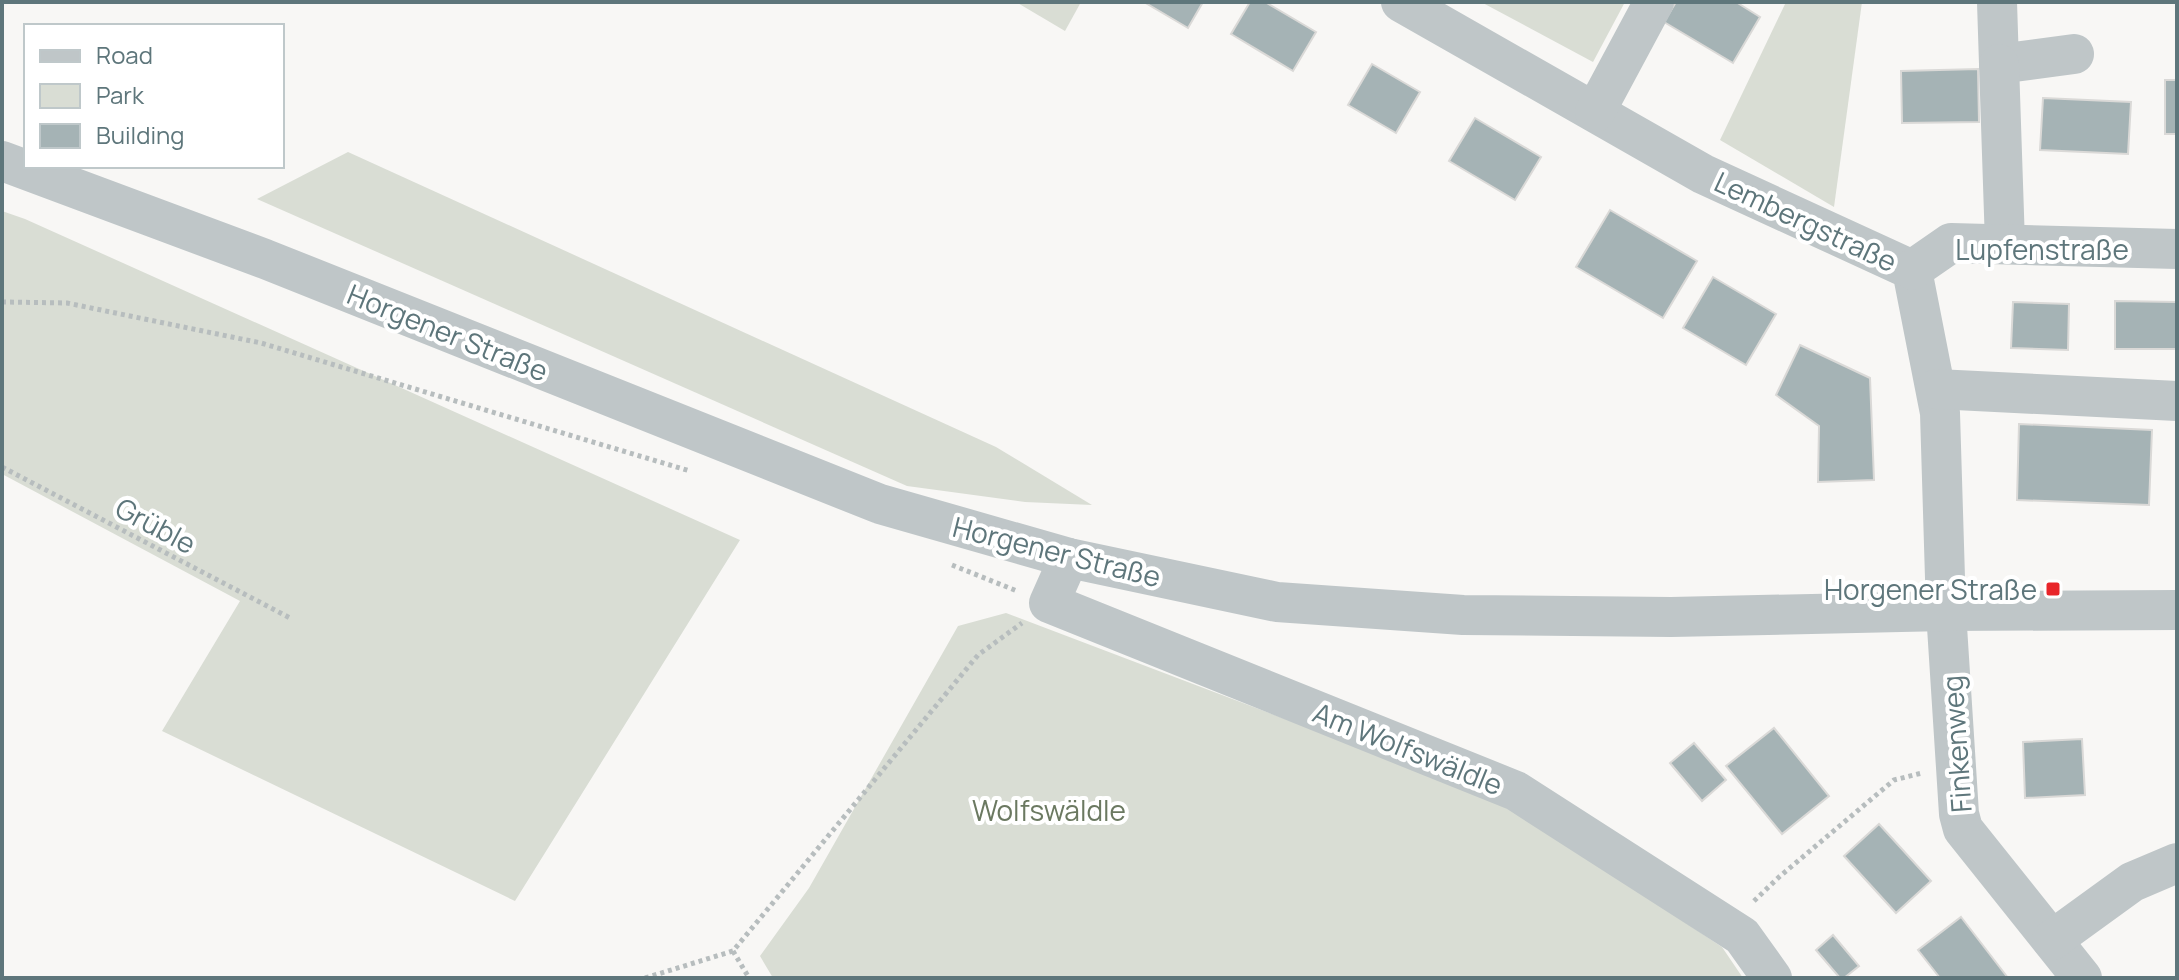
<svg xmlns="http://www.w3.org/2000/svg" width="2179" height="980" font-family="Manrope,sans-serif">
  <rect width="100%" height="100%" fill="#f8f7f5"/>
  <!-- green -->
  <g fill="#d9ddd4">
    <polygon points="1016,2 1081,2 1065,31"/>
    <polygon points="1481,2 1625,2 1593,62"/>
    <polygon points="1786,2 1862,2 1834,207 1720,140"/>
    <polygon points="348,152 996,447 1092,505 1025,502 907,486 257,199"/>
    <polygon points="2,211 25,219 740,540 515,901 162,731 240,601 2,474"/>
    <polygon points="1006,613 1504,802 1722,947 1743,978 773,978 760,956 809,888 958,626"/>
  </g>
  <!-- building -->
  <g fill="#a5b3b5" stroke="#dad9d7" stroke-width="2">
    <polygon points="1144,2 1203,2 1188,28"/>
    <polygon points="1250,2 1265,2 1316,32 1293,71 1231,34"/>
    <polygon points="1676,2 1736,2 1760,17 1733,63 1664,22"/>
    <polygon points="1372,64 1420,92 1396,133 1348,105"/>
    <polygon points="1978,69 1979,122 1902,123 1901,71"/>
    <rect x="2165" y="80" width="12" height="54"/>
    <polygon points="2043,98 2131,102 2128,154 2040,150"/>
    <polygon points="1475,118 1541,157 1515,200 1449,161"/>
    <polygon points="1610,210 1697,261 1663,318 1576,267"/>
    <polygon points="1713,277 1776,314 1746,365 1683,328"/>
    <polygon points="2115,301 2177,302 2177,349 2115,349"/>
    <polygon points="2013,302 2069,304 2068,350 2011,348"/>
    <polygon points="1800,345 1870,378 1874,480 1818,482 1819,426 1776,395"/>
    <polygon points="2019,424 2152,430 2149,505 2017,500"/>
    <polygon points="1774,728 1829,796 1782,834 1726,766"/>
    <polygon points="2082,739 2085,795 2025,798 2023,742"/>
    <polygon points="1694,743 1726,780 1702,801 1670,763"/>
    <polygon points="1879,824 1931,881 1896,913 1844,856"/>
    <polygon points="1961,917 2008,978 1940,978 1918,950"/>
    <polygon points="1833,935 1859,966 1844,978 1840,978 1816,950"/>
  </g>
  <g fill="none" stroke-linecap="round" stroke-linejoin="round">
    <!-- path -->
    <g stroke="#b7bdbe" stroke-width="5" stroke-dasharray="4 4" stroke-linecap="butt">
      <polyline points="2,302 67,303 261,343 690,471"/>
      <polyline points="2,467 292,619"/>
      <polyline points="952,565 1017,591"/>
      <polyline points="1754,901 1779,877 1894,780 1922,773"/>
      <polyline points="733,951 749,978"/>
      <polyline points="645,978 733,951 978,655 1022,623"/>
    </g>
    <!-- minor -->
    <g stroke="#bfc6c8" stroke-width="40">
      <polyline points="1401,2 1703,174 1912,270 1940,413 1946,611 1959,814 1963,829 2082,978"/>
      <polyline points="1997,2 1999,64 2074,54"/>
      <polyline points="1999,64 2005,244"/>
      <polyline points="1595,112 1654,2"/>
      <polyline points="2,161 265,259 880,504 1069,558 1277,602 1463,615 1671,617 1946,611 2177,610"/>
      <polyline points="1912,270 1951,243 2177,249"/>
      <polyline points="1936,389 2177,401"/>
      <polyline points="1069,558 1049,603 1516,791 1742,936 1772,978"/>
      <polyline points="2052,940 2132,882 2177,863"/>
    </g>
  </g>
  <!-- markers -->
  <rect fill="#e8252a" stroke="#fff" stroke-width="3" x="2045" y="581" width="16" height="16" rx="4"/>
  <g text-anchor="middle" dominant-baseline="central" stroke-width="8" stroke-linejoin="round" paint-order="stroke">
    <!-- street labels -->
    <g font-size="28" fill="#5e767b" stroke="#fff">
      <text transform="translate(1806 221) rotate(25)">Lembergstraße</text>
      <text x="2042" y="249">Lupfenstraße</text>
      <text transform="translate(448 332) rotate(22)">Horgener Straße</text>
      <text transform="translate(156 525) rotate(28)">Grüble</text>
      <text transform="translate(1057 551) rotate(14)">Horgener Straße</text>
      <text transform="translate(1956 744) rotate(-94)">Finkenweg</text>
      <text transform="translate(1408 748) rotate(22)">Am Wolfswäldle</text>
    </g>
    <!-- poi labels -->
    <g font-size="28" fill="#5e767b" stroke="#fff" text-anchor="end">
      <text x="2037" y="589">Horgener Straße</text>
    </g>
    <!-- park labels -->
    <g font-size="28" fill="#6b7961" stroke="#fff">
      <text x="1049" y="810">Wolfswäldle</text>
    </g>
  </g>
  <!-- border -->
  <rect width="2179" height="980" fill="none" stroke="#5e767b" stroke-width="8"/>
  <!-- legend -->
  <rect x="24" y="24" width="260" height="144" fill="#ffffff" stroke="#bfc8ca" stroke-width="2"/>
  <rect x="40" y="50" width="40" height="12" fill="#bfc6c8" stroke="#bfc8ca" stroke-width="2"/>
  <text x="96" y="64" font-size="24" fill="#5e767b">Road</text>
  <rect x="40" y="84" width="40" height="24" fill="#d9ddd4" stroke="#bfc8ca" stroke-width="2"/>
  <text x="96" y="104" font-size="24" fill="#5e767b">Park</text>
  <rect x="40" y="124" width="40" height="24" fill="#a5b3b5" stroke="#bfc8ca" stroke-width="2"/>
  <text x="96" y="144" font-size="24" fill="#5e767b">Building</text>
</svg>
